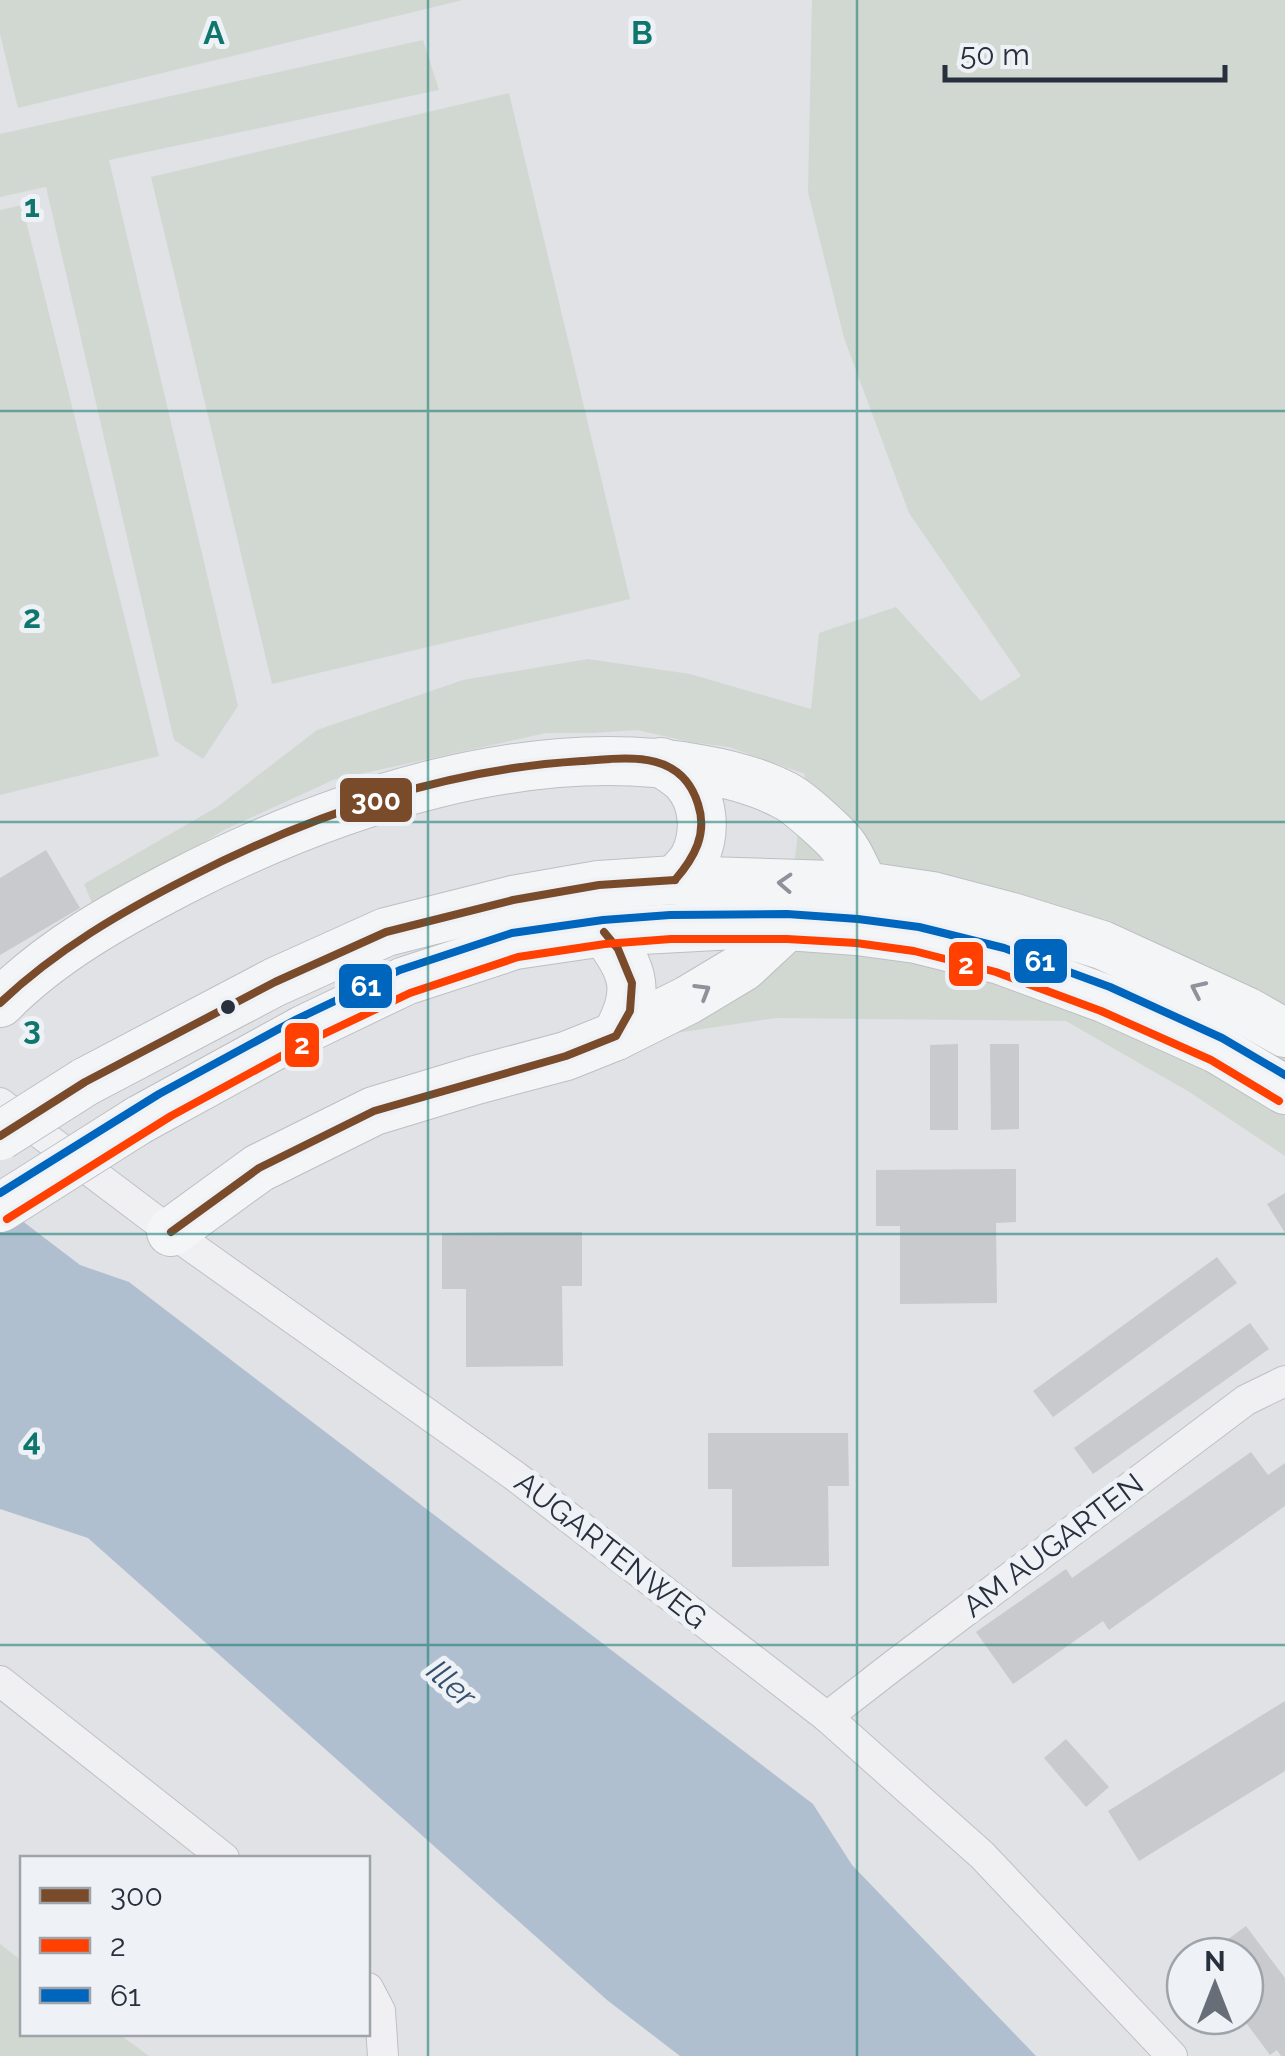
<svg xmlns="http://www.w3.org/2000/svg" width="1285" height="2056" font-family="Raleway,sans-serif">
  <rect width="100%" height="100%" fill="#e0e2e5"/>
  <!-- green -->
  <g fill="#d1d8d1">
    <polygon points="0,0 463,0 18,108 0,34"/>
    <polygon points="812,0 1285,0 1285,1156 1191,1093 1066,1021 776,1018 663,1035 787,925 805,774 729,747 690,742 637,730 592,733 546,733 333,780 224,830 94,908 84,884 217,807 317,730 463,680 588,659 690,674 811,709 819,633 896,607 981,701 1021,676 909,513 844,338 808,192"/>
    <polygon points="423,40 439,90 109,160 238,706 203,759 174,740 46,187 0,197 0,134"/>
    <polygon points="509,93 630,599 272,684 151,177"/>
    <polygon points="22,205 159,756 0,795 0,210"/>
    <polygon points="0,1944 22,1961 22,2034 119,2034 149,2056 0,2056"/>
  </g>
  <!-- water -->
  <polygon fill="#b0bfcf" points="0,1204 80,1265 129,1282 813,1804 852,1865 1036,2056 680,2056 607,2000 88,1538 0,1509"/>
  <!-- building -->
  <g fill="#c8cacd">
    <polygon points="46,850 80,908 0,955 0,878"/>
    <polygon points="958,1044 958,1130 930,1130 930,1045"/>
    <polygon points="990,1044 1019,1044 1019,1129 991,1130"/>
    <polygon points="1016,1169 1016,1222 996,1223 997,1303 900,1304 900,1226 876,1226 876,1170"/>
    <polygon points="1285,1193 1285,1233 1267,1204"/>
    <polygon points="512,1232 582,1232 582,1286 562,1286 563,1366 466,1367 466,1289 442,1289 442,1233"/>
    <polygon points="1217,1257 1237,1283 1053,1417 1033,1391"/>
    <polygon points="1250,1323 1269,1349 1093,1474 1074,1448"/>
    <polygon points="708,1433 848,1433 849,1486 828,1486 829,1566 732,1567 732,1489 708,1489"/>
    <polygon points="1251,1452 1268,1475 1285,1463 1285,1506 1109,1630 1103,1621 1013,1684 976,1632 1066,1569 1072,1578"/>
    <polygon points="1285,1701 1285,1771 1139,1861 1108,1811"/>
    <polygon points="1066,1739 1109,1787 1086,1807 1044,1758"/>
    <polygon points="1246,1926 1285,1978 1285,2056 1281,2056 1277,2050 1270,2055 1241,2016 1245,2016 1245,1956 1205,1956"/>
  </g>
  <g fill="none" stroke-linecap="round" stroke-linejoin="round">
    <!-- minor casing -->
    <g stroke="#bec0c3" stroke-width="32">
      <g id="minor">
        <polyline points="0,1103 171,1232 515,1476 827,1717 982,1855 1172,2056"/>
        <polyline points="0,1681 224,1858"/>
        <polyline points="827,1717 894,1665 1246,1400 1285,1381"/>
        <polyline points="368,1988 380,2011 383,2056"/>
      </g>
    </g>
    <!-- primary casing -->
    <g stroke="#bcbfc3" stroke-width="50">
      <g id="primary">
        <path d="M661,762C669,768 680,774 686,781C704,801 706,832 695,856C691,865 682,873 675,880"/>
        <path d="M604,932C635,971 641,992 616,1036"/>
        <path d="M0,1003C51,951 118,914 182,881C334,803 529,738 700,769C729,774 760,782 786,796C798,802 835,835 843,846C852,858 857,873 864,886"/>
        <polyline points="85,1082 275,982 386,932 513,900 599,885 675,880 864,886 932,896 1012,917 1102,945 1246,1011 1285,1033"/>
        <polyline points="139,1120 303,1030 405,981 515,945 604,932 735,925 787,926 857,931 916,939 1000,960 1106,999 1217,1049 1285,1090"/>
        <polyline points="171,1232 259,1168 374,1111 476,1080 566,1056 616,1036 688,1000 743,967 787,926"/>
      </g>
    </g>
    <!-- minor -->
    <use href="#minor" stroke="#f0f0f2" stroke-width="30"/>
    <!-- primary -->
    <use href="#primary" stroke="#f4f5f6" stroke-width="48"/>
    <!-- primary-bridge casing -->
    <g stroke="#bcbfc3" stroke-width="50" stroke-linecap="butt">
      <g id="primary-bridge">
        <polyline points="0,1136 85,1082"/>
        <polyline points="0,1208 139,1120"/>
      </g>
    </g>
    <!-- primary-bridge -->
    <use href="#primary-bridge" stroke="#f4f5f6" stroke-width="48"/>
    <!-- bus-1 casing -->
    <g stroke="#eef1f5" stroke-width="15">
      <g id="bus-1">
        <path d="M0,1003C56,950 121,912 190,877C311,815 445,769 582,761C627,758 681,749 698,804C708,834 694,858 675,880"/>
        <polyline points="0,1136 85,1082 275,982 386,932 513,900 599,885 675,880"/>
        <polyline points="171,1232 259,1168 374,1111 566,1056 616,1036 630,1011 632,983 618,949 604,932"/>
      </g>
    </g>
    <!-- bus-2 casing -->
    <g stroke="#eef1f5" stroke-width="15">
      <polyline id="bus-2" points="7,1219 171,1116 309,1041 410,993 518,957 605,944 671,939 787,939 856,943 914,951 996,972 1101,1011 1211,1060 1279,1101"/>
    </g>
    <!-- bus-3 casing -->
    <g stroke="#eef1f5" stroke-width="15">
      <polyline id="bus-3" points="0,1193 159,1094 297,1019 400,970 512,933 603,920 670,915 787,914 858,919 919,927 1004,948 1110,987 1222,1038 1285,1075"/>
    </g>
    <!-- bus-1 -->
    <use href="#bus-1" stroke="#7a4b2a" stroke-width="8"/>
    <!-- bus-2 -->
    <use href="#bus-2" stroke="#ff4000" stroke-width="8"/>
    <!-- bus-3 -->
    <use href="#bus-3" stroke="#0065bd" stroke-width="8"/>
  </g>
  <!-- one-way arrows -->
  <defs><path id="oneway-chevron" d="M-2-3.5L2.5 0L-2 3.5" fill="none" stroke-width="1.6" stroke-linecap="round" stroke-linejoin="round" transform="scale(2.5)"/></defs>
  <g stroke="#8e929a">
    <use href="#oneway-chevron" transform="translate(785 883) rotate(-177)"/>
    <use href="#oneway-chevron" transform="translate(1198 989) rotate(-155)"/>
    <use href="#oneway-chevron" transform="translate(703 991) rotate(-31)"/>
  </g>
  <!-- grid -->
  <path fill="none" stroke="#0f766e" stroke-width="2.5" stroke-opacity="0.55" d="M428,0V2056M857,0V2056M0,411H1285M0,822H1285M0,1234H1285M0,1645H1285"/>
  <!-- markers -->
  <circle fill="#28303d" stroke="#eef1f5" stroke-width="4" cx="228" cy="1007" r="9"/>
  <g text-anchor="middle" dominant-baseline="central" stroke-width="10" stroke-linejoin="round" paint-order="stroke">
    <!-- street labels -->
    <g font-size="30" fill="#28303d" stroke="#eef1f5">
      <text transform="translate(1053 1545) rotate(-37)">AM AUGARTEN</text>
      <text transform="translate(611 1550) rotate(38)">AUGARTENWEG</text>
    </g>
    <!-- water labels -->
    <g font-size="32" font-style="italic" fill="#354f6e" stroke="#eef1f5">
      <text transform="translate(452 1683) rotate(42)">Iller</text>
    </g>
  </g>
  <g font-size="32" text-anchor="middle" font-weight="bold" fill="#0f766e" stroke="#eef1f5" stroke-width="10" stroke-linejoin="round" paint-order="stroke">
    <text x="214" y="44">A</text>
    <text x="642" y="44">B</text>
    <text x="32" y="217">1</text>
    <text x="32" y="628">2</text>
    <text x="32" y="1039">3</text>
    <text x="32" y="1451">4</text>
  </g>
  <g stroke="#eef1f5" stroke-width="4">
    <rect x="338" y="776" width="76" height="48" rx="10" fill="#7a4b2a"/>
    <rect x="1012" y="937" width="57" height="48" rx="10" fill="#0065bd"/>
    <rect x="947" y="940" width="38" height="48" rx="10" fill="#ff4000"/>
    <rect x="337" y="962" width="57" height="48" rx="10" fill="#0065bd"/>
    <rect x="283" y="1021" width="38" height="48" rx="10" fill="#ff4000"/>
  </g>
  <g font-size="28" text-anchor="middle" font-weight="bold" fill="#fff">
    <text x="376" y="810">300</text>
    <text x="1040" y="971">61</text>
    <text x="966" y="974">2</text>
    <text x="366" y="996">61</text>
    <text x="302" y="1054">2</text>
  </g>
  <!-- legend -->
  <rect x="20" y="1856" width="350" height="180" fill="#eef1f5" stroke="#9fa4ab" stroke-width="2.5"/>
  <rect x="40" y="1888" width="50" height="15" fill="#7a4b2a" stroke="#9fa4ab" stroke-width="2.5"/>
  <text x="110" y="1906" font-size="30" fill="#28303d">300</text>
  <rect x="40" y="1938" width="50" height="15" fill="#ff4000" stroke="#9fa4ab" stroke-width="2.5"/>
  <text x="110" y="1956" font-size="30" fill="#28303d">2</text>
  <rect x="40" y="1988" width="50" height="15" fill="#0065bd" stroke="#9fa4ab" stroke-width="2.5"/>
  <text x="110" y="2006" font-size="30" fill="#28303d">61</text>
  <!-- north arrow -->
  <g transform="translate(1215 1986)"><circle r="48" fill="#eef1f5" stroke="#9fa4ab" stroke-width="2.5"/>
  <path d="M0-8L18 38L0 25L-18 38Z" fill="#686e78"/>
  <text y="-15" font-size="28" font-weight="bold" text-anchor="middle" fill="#28303d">N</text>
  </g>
  <!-- scale -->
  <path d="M945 65v15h280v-15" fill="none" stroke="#28303d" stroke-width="5"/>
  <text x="960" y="65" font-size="30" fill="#28303d" stroke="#eef1f5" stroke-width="8" paint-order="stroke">50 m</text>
</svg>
